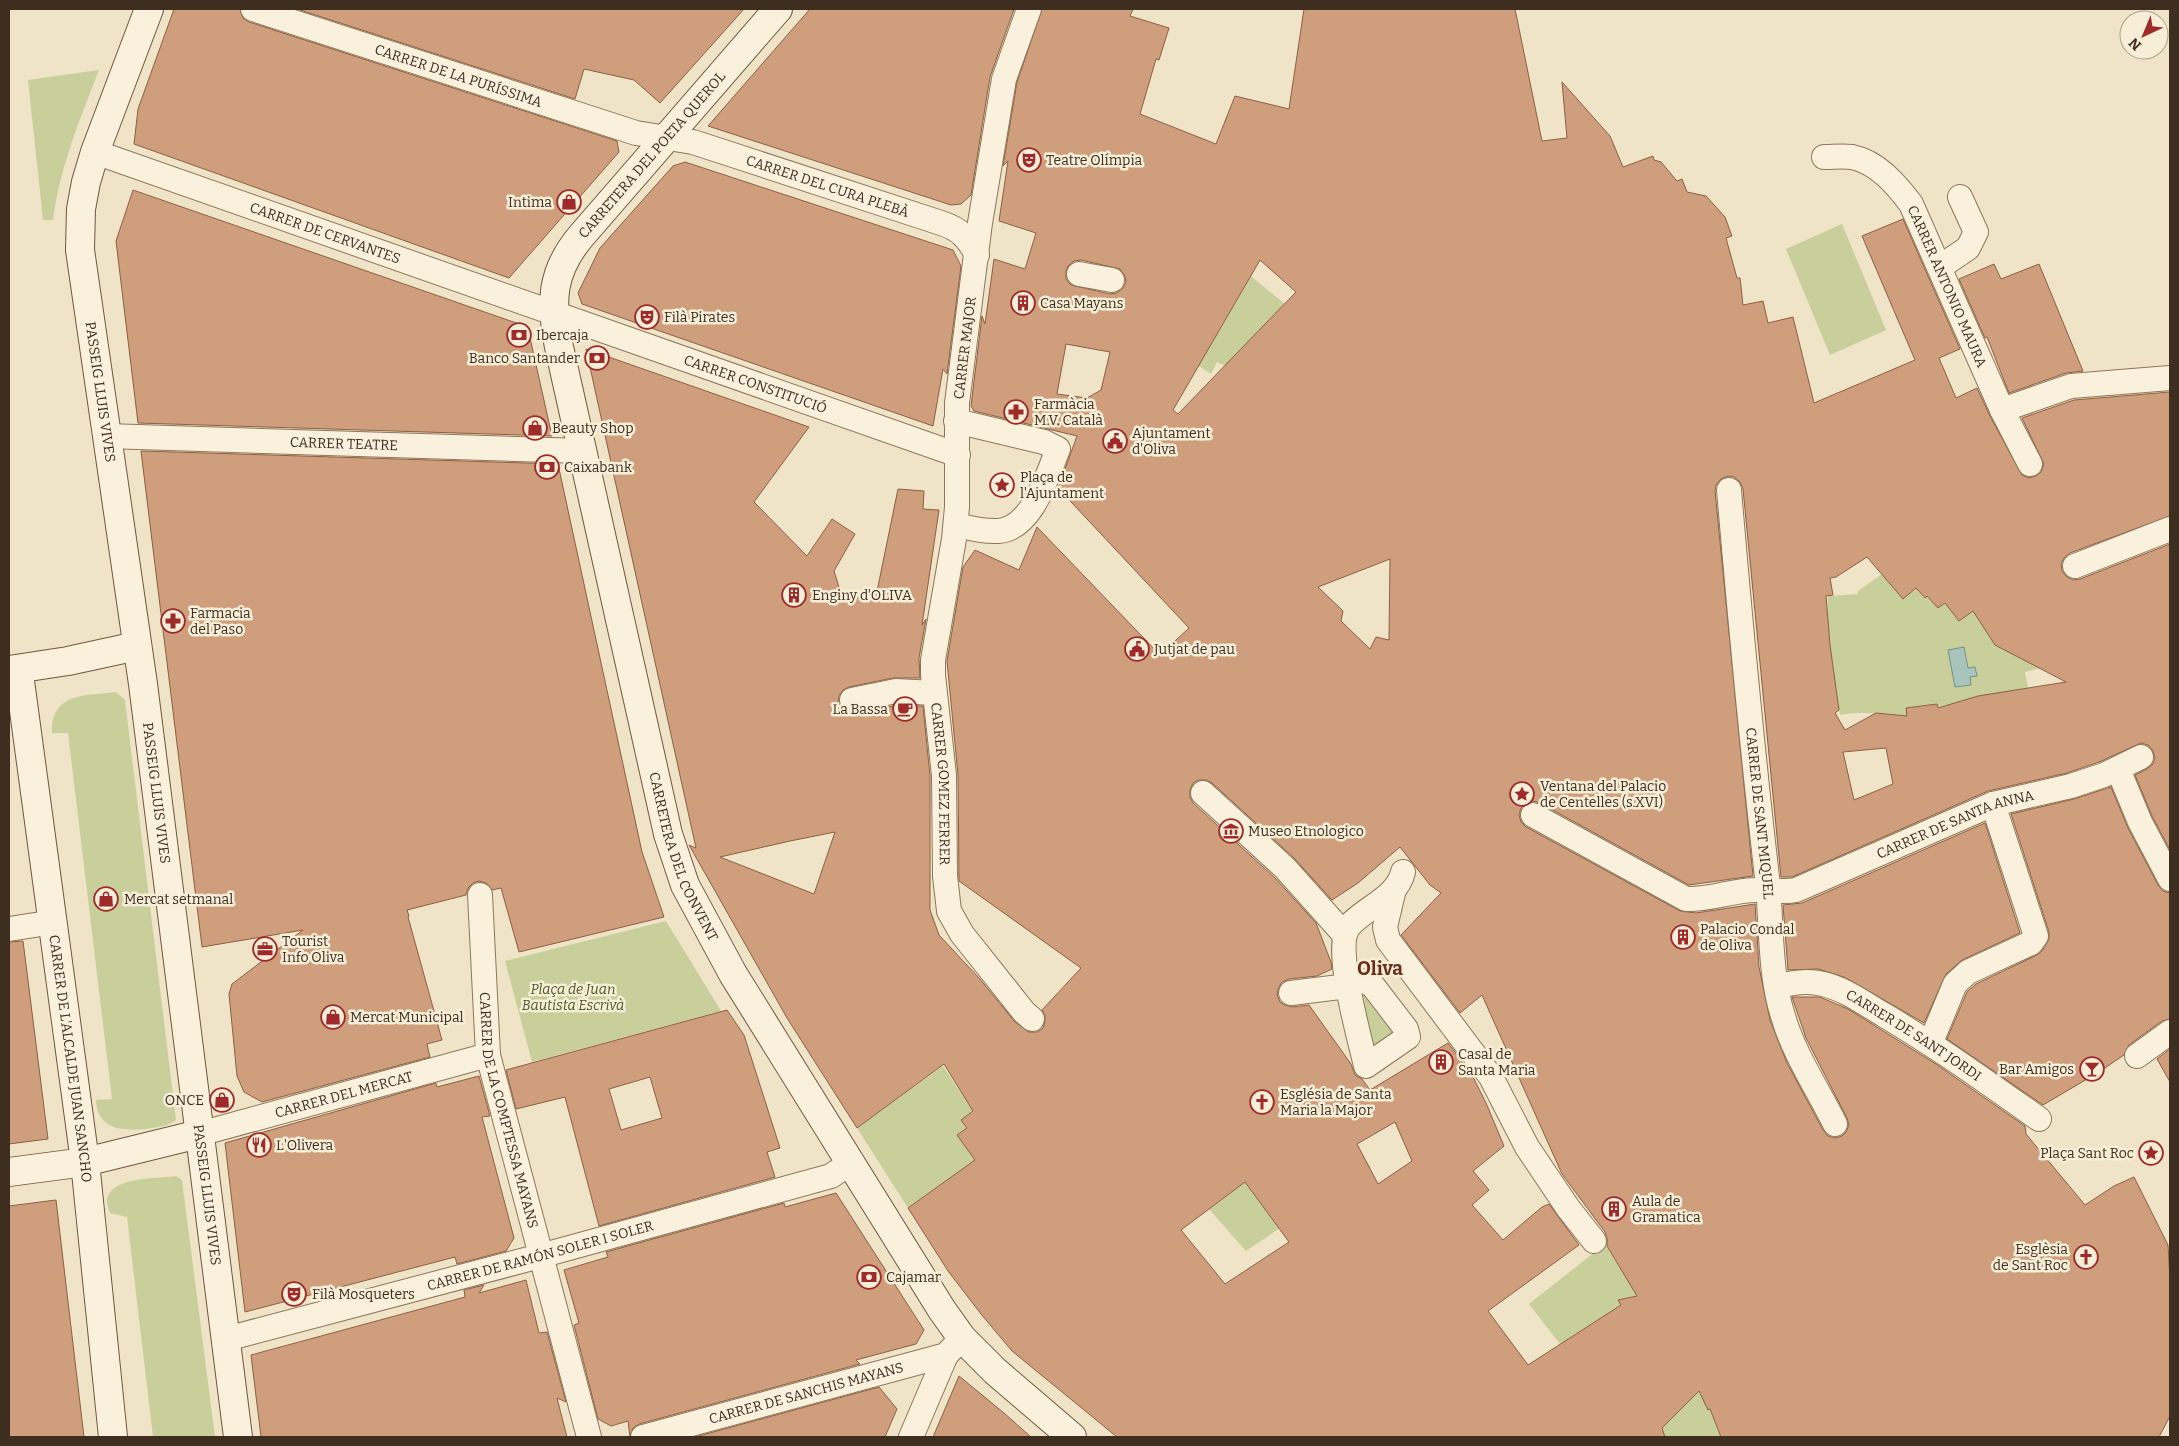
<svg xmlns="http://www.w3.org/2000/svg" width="2179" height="1446" font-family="Bitter,serif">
  <rect width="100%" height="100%" fill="#f0e4c8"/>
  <!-- green -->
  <g fill="#c9cf9b">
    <path d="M99,70C80,119 60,167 53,220H43L28,80Z"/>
    <polygon points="1842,224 1886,330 1830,355 1786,249"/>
    <polygon points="1251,276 1286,305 1234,370 1217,362 1211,374 1197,365 1190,319 1217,335"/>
    <path d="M1882,574L1903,599L1916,588L1924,598L1927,596L1938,608L1945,603L1959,621L1973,611L2044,667L2025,672L2028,688L1960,702L1964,722L1939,721L1937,704L1906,708L1908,723C1883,714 1866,710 1840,715C1833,676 1826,635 1828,596L1858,594V591Z"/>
    <path d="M116,692L125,700L176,1120C167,1127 157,1127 146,1129C123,1131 97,1130 96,1100L112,1099L68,733H52C51,692 86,696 116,692Z"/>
    <polygon points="666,921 721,1011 532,1062 505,961"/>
    <polygon points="1361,982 1405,1030 1366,1064 1349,987"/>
    <polygon points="943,1066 973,1111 962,1120 967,1128 958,1135 977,1163 941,1184 908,1208 857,1128"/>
    <polygon points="1366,1161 1371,1167 1246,1251 1209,1209 1263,1169"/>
    <path d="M176,1176L182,1180L215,1437H153L127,1217L110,1213C109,1210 107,1205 107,1201C109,1176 158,1179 176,1176Z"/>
    <polygon points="1605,1244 1637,1296 1626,1298 1620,1302 1621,1305 1560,1344 1529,1304"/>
    <polygon points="1692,1379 1708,1409 1710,1409 1721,1437 1665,1437 1662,1428 1688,1401"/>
  </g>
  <!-- water -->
  <polygon fill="#a9c4bc" stroke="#6f938a" points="1964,647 1968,668 1975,667 1977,676 1970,677 1971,685 1955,687 1948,650"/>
  <!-- building -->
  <g fill="#cf9f7d" stroke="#8d5f41" fill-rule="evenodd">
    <polygon points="174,9 240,9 243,18 249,22 617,141 619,152 509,278 134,144 138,109"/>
    <polygon points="297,9 744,9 660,103 634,80 584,69 575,99"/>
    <polygon points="810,9 1014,9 990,77 971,195 961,204 951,205 708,126"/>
    <path d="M1042,9H1133L1130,16L1169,28L1159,60L1156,59L1140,114L1216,144L1235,96L1289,109L1304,9H1515L1542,141L1567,138L1562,82L1610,136L1623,167L1653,156L1654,160L1661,162L1677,181L1682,179L1687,192L1706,196L1725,217L1732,236L1726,238L1737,278H1740L1743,305L1763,301L1768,323L1793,317L1814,403L1915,360L1862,236L1903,219L1960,349L1939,358L1956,398L1977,388L1990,416L2022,475L2029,478L2036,476L2041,472L2044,464L2022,418L2074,400L2170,392V516L2070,553L2064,558L2061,564L2062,571L2067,577L2073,580L2080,579L2170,544V850L2152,816L2135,775L2147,769L2153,764L2155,758L2153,751L2148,745L2141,743L2099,762L2067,773L1988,791L1792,877H1781L1743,489L1740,482L1734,477L1728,476L1721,479L1716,485L1715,491L1753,876L1689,885L1540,803L1533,801L1526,803L1521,808L1519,815L1521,822L1526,827L1680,911L1696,913L1755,904L1759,967L1770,1020L1787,1063L1823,1130L1828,1136L1835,1138L1842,1136L1846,1132L1849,1125L1847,1118L1806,1038L1792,997H1820L1848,1009L1936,1064L2025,1126L2026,1134L2085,1205L2114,1186L2134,1177L2168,1245L2170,1279V1416L2159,1437H1721L1710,1409L1708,1410L1699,1391L1662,1428L1665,1437H1117L1012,1351L981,1314L948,1271L908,1208L975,1160L957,1135L967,1128L961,1120L973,1111L944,1064L857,1128L787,1018L689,845L696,848L586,349L809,427L754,502L807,556L832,519L855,534L834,571L841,594L875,601L898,489L924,491L923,509L939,510L922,625L926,619L919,658L920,678H893L849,687L843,690L839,696L838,702L842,709L848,713L854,714L897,705L923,706L930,776V910L939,935L979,978L1015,1022L1029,1032H1037L1043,1028L1045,1022V1015L1042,1010L1081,968L959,881L958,775L947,661L963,567L975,550L1019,570L1037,527L1160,655L1189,628L1058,488L1077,436L974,411L971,406L982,316L985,324L994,259L1025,269L1036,233L999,221L1008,161L1003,166L1017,82ZM1081,260L1120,269L1125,276L1126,282L1123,288L1117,293L1110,294L1071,285L1066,279V271L1068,266L1074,261ZM1260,260L1296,292L1178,414L1173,410ZM1066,344L1110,352L1101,390L1087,398L1057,394ZM1867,557L1903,599L1916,588L1925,598L1927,596L1938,608L1945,603L1959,621L1973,611L1995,645L2066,682L1978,696L1938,708L1937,704L1906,708L1907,716L1876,713L1845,730L1835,713L1839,710L1830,645L1826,596L1833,595L1830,578L1836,577ZM1390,559L1389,640L1376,637L1370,649L1341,621L1343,611L1318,587ZM1886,748L1893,784L1854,800L1843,752ZM1199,780H1206L1212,783L1294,858L1332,900L1358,883L1400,847L1430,885L1441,893L1401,935L1460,1013L1482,995L1562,1174L1605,1232L1607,1239V1246L1637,1296L1618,1300L1621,1305L1528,1365L1488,1311L1579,1245L1549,1204L1542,1207L1503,1240L1472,1205L1489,1190L1473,1171L1504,1146L1486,1103L1472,1075L1448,1043L1370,1090L1362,1079L1355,1075L1351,1064L1309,1005L1292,1007L1285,1005L1280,1002L1277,994L1279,987L1282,982L1289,979L1317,976L1332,969L1331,962L1316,923L1275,878L1193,803L1190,797V790L1193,783ZM835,832L814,894L720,857L790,841ZM1395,1122L1412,1161L1378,1184L1357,1144ZM1245,1182L1289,1242L1225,1284L1181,1230Z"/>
    <polygon points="685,162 953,250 961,266 947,374 943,369 933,426 582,304 578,293 600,248 673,166"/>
    <polygon points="133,190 525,326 524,328 528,329 552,436 138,423 116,241"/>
    <polygon points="1994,264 2001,279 2039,264 2083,371 2066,373 2009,393 1987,337 1985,338 1959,279"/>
    <polygon points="141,451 558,464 642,852 664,917 519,952 501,888 492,890 486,883 479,881 473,883 468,888 466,895 407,910 409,916 408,917 442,1040 427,1044 430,1057 262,1102 244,1092 237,1076 229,994 232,984 303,930 202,947"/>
    <polygon points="2111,787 2128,828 2158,885 2163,891 2170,893 2170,1019 2162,1021 2129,1045 2124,1055 2099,1072 2043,1105 1947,1039 1967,992 1976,984 2037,955 2042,951 2049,939 2049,932 2011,814 2074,799"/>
    <polygon points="1985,823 2020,933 1962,960 1946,974 1924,1023 1844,977 1818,969 1788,970 1783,905 1802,903"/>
    <polygon points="23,941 48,1139 9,1144 9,942"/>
    <path d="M727,1010L744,1035L780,1148L767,1152L775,1177L599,1226L565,1097L516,1109L506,1070ZM650,1077L662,1118L621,1130L609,1089Z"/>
    <polygon points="2170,1049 2170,1082 2157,1059"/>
    <polygon points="479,1076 490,1116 482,1117 514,1238 506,1251 457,1264 455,1257 245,1312 225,1143 436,1083 437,1087"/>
    <polygon points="836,1193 924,1330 916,1344 856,1360 860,1364 639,1424 633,1428 630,1437 628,1421 611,1426 598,1419 574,1325 579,1323 564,1270 608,1257 606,1252 784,1203 785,1207"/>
    <polygon points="56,1200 84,1437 9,1437 9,1206"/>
    <polygon points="526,1280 539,1333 547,1332 566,1402 557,1398 567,1437 261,1437 251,1355 465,1297 464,1290 484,1285 479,1293"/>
    <polygon points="959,1376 1004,1413 1031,1437 933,1437"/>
    <polygon points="879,1387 897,1409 885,1437 695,1437"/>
  </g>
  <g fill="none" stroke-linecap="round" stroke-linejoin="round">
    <!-- street casing -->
    <g stroke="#8d765c" stroke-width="26">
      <g id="street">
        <path id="s1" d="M253,9L636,133L693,142L941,223C960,229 968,238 977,255"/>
        <path id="s2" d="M1029,9L1004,79L980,223L957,403V507L954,539L933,660V675L944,775L945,876L949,911L962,934L1024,1012L1032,1019"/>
        <path id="s3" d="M95,152L958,455"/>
        <path id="s4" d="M1824,157C1833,157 1843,156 1852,157C1877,162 1896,184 1911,204L2002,410L2030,464"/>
        <polyline points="1940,267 1968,248 1976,232 1960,197"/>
        <polyline points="1079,274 1112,280"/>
        <polyline points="2002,410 2071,386 2170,378"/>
        <path id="s5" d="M106,436L583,451"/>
        <path id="s6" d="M1729,490C1740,619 1752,748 1767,877C1772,923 1769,972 1783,1016C1793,1052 1818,1090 1835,1124"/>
        <path d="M956,525C969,528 984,532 998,531C1032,529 1047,476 1058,449L1044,442L956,421"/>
        <polyline points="2075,566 2170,529"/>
        <polyline points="852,700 896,691 934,693"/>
        <polyline points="2118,769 2140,822 2170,879"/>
        <polyline points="1203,793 1285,868 1344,934"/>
        <path id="s7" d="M1533,815L1686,899C1710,900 1733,890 1756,890C1770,889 1782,893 1796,890L1993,804L2071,786L2104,775L2141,757"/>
        <polyline points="1394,889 1385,927 1388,940 1491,1077 1527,1147 1568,1208 1594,1241"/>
        <path id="s8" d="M480,895L488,1055L589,1437"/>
        <polyline points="9,929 54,922"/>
        <path id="s9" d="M1777,986C1792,983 1807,980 1823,984C1845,989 1865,1004 1884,1015C1938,1047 1988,1083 2039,1119"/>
        <path d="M1291,993L1348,986L1361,981L1367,982L1373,986L1406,1029L1408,1037L1366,1066C1360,1039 1332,944 1350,925C1366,907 1397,898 1403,872"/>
        <polyline points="1931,1042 1955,984 1968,972 2031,943 2036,936 1993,804"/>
        <polyline points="2137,1056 2170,1032"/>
        <path id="s10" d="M199,1134L488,1055"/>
        <path id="s11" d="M226,1339L540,1256L831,1176L850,1163"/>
        <path id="s12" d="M643,1437L946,1355L962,1338"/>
        <polyline points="911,1437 946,1355"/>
      </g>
    </g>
    <!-- secondary casing -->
    <g stroke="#6f573f" stroke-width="30">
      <g id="secondary">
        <path id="s13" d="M149,9L95,152L86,182L81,209L80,250L143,684L238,1437"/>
        <path id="s14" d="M778,9L582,235C551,271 550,302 559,347L668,834L685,885L733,974L942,1310L962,1338L995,1371L1072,1437"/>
        <polyline points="9,670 68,661 137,646"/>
        <path id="s15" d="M20,681L85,1162L113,1437"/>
        <polyline points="9,1172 85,1162 199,1134"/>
      </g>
    </g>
    <!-- street -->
    <use href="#street" stroke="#faf1dc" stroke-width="24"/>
    <!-- secondary -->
    <use href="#secondary" stroke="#faf1dc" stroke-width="28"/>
  </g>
  <!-- icons -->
  <defs>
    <g id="theatre-ring" transform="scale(1.25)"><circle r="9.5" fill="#f7eed8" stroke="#9e2a2b" stroke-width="1.5"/><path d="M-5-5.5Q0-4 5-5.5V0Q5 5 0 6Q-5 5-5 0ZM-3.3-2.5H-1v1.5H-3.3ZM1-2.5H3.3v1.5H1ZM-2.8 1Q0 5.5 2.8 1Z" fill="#9e2a2b"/></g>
    <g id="shop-ring" transform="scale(1.25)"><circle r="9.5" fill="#f7eed8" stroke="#9e2a2b" stroke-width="1.5"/><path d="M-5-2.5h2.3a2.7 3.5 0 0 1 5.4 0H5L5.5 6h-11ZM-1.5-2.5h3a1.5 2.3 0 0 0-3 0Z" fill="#9e2a2b"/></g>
    <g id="building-ring" transform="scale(1.25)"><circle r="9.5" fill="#f7eed8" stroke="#9e2a2b" stroke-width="1.5"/><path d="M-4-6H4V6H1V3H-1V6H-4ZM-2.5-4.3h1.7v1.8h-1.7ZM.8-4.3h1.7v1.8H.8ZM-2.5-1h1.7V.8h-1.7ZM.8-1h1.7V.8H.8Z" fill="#9e2a2b"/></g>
    <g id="bank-ring" transform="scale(1.25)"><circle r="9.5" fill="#f7eed8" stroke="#9e2a2b" stroke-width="1.5"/><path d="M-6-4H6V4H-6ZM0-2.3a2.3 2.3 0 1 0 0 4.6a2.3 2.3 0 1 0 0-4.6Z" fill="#9e2a2b"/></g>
    <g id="pharmacy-ring" transform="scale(1.25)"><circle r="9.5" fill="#f7eed8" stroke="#9e2a2b" stroke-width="1.5"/><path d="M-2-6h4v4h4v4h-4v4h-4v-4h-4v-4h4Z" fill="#9e2a2b"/></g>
    <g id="civic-ring" transform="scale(1.25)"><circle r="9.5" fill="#f7eed8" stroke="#9e2a2b" stroke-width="1.5"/><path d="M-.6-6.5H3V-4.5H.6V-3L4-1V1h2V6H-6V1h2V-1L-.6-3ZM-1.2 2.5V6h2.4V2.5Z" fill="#9e2a2b"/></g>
    <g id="sight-ring" transform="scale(1.25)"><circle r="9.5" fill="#f7eed8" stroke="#9e2a2b" stroke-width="1.5"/><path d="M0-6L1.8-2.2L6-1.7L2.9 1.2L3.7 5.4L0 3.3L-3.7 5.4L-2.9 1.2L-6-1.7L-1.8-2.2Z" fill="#9e2a2b"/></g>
    <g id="cafe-ring" transform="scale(1.25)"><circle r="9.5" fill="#f7eed8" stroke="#9e2a2b" stroke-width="1.5"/><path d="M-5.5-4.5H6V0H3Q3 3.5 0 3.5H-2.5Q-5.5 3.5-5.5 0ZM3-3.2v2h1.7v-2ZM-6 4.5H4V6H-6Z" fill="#9e2a2b"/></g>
    <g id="museum-ring" transform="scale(1.25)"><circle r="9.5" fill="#f7eed8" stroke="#9e2a2b" stroke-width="1.5"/><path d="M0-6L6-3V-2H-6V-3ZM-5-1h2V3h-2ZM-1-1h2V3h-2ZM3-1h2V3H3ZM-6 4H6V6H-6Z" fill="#9e2a2b"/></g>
    <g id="office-ring" transform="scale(1.25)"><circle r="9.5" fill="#f7eed8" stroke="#9e2a2b" stroke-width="1.5"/><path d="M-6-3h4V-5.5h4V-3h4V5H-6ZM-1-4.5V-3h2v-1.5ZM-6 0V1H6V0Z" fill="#9e2a2b"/></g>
    <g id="bar-ring" transform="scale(1.25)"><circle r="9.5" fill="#f7eed8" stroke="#9e2a2b" stroke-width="1.5"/><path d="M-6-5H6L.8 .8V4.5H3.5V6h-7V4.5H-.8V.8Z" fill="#9e2a2b"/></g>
    <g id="church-ring" transform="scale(1.25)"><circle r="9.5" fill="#f7eed8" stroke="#9e2a2b" stroke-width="1.5"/><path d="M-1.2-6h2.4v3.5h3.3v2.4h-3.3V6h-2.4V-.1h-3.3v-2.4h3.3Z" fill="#9e2a2b"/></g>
    <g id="restaurant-ring" transform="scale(1.25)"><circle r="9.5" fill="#f7eed8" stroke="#9e2a2b" stroke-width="1.5"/><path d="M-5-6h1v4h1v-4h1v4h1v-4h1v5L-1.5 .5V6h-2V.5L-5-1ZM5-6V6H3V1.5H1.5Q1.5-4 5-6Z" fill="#9e2a2b"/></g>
  </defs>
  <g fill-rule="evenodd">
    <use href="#theatre-ring" x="1029" y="160"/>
    <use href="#shop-ring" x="569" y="202"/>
    <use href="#building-ring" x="1023" y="303"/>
    <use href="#theatre-ring" x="647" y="317"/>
    <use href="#bank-ring" x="519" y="335"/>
    <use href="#bank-ring" x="597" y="358"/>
    <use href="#pharmacy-ring" x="1016" y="412"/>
    <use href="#shop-ring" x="535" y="428"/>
    <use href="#civic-ring" x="1115" y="441"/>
    <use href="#bank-ring" x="547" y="467"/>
    <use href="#sight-ring" x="1002" y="485"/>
    <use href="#building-ring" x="794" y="595"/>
    <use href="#pharmacy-ring" x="173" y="621"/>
    <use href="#civic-ring" x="1137" y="649"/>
    <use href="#cafe-ring" x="905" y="709"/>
    <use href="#sight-ring" x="1522" y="794"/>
    <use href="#museum-ring" x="1231" y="831"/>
    <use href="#shop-ring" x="106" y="899"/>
    <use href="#building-ring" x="1683" y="937"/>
    <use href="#office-ring" x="265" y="949"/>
    <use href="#shop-ring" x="333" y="1017"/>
    <use href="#building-ring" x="1441" y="1062"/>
    <use href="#bar-ring" x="2092" y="1069"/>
    <use href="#shop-ring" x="222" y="1100"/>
    <use href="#church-ring" x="1262" y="1102"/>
    <use href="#restaurant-ring" x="259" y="1145"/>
    <use href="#sight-ring" x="2151" y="1153"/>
    <use href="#building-ring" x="1614" y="1209"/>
    <use href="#church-ring" x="2086" y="1257"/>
    <use href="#bank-ring" x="869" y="1277"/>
    <use href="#theatre-ring" x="294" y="1294"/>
  </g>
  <g text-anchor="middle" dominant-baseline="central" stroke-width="5" stroke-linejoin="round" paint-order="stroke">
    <!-- street labels -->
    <g font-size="14" fill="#3d2e20" stroke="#f7eed8">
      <text stroke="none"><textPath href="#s1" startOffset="216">CARRER DE LA PURÍSSIMA</textPath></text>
      <text transform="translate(652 155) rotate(-49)">CARRETERA DEL POETA QUEROL</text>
      <text stroke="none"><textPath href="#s1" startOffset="602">CARRER DEL CURA PLEBÀ</textPath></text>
      <text stroke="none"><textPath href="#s3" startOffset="244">CARRER DE CERVANTES</textPath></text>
      <text stroke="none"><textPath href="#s4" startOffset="195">CARRER ANTONIO MAURA</textPath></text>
      <text transform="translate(965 348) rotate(-83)">CARRER MAJOR</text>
      <text stroke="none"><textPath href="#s3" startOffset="700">CARRER CONSTITUCIÓ</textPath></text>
      <text stroke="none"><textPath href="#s13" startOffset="396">PASSEIG LLUIS VIVES</textPath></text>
      <text stroke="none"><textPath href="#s5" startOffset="238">CARRER TEATRE</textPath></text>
      <text stroke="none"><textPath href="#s2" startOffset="785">CARRER GOMEZ FERRER</textPath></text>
      <text stroke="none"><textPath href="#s13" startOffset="801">PASSEIG LLUIS VIVES</textPath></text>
      <text stroke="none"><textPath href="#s6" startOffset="325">CARRER DE SANT MIQUEL</textPath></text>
      <text stroke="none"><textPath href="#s7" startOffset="458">CARRER DE SANTA ANNA</textPath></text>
      <text stroke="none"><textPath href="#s14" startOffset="944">CARRETERA DEL CONVENT</textPath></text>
      <text stroke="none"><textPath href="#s9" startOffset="151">CARRER DE SANT JORDI</textPath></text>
      <text stroke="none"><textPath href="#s15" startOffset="381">CARRER DE L'ALCALDE JUAN SANCHO</textPath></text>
      <text stroke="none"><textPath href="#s10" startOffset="150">CARRER DEL MERCAT</textPath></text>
      <text stroke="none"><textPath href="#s8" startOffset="218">CARRER DE LA COMPTESSA MAYANS</textPath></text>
      <text stroke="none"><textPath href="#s13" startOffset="1206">PASSEIG LLUIS VIVES</textPath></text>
      <text stroke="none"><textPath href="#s11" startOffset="325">CARRER DE RAMÓN SOLER I SOLER</textPath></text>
      <text stroke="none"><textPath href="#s12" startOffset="169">CARRER DE SANCHIS MAYANS</textPath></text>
    </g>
    <!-- poi labels -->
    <g font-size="14" fill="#3d2e20" stroke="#f7eed8" text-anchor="start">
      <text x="1046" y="160">Teatre Olímpia</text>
      <text x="552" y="202" text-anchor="end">Intima</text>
      <text x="1040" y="303">Casa Mayans</text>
      <text x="664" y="317">Filà Pirates</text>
      <text x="536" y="335">Ibercaja</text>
      <text x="580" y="358" text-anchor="end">Banco Santander</text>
      <text x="1034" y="404">Farmàcia<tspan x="1034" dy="16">M.V. Català</tspan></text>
      <text x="552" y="428">Beauty Shop</text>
      <text x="1132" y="433">Ajuntament<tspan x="1132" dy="16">d'Oliva</tspan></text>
      <text x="564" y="467">Caixabank</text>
      <text x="1020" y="477">Plaça de<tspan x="1020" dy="16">l'Ajuntament</tspan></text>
      <text x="812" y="595">Enginy d'OLIVA</text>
      <text x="190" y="613">Farmacia<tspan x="190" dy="16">del Paso</tspan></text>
      <text x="1154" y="649">Jutjat de pau</text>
      <text x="888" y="709" text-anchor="end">La Bassa</text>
      <text x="1540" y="786">Ventana del Palacio<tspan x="1540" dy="16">de Centelles (s.XVI)</tspan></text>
      <text x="1248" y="831">Museo Etnologico</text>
      <text x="124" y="899">Mercat setmanal</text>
      <text x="1700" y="929">Palacio Condal<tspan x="1700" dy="16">de Oliva</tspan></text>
      <text x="282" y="941">Tourist<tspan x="282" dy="16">Info Oliva</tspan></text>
      <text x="350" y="1017">Mercat Municipal</text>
      <text x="1458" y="1054">Casal de<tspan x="1458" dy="16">Santa Maria</tspan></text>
      <text x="2074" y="1069" text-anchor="end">Bar Amigos</text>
      <text x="1280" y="1094">Església de Santa<tspan x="1280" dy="16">Maria la Major</tspan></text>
      <text x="204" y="1100" text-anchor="end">ONCE</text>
      <text x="276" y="1145">L'Olivera</text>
      <text x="2134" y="1153" text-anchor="end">Plaça Sant Roc</text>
      <text x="1632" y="1201">Aula de<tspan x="1632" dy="16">Gramatica</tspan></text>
      <text x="2068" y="1249" text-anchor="end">Esglèsia<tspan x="2068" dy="16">de Sant Roc</tspan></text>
      <text x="886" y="1277">Cajamar</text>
      <text x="312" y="1294">Filà Mosqueters</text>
    </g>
    <!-- park labels -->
    <g font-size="14" font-style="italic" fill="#4d5a26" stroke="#f7eed8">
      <text x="573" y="989">Plaça de Juan<tspan x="573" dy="16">Bautista Escrivà</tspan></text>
    </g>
    <!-- district labels -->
    <g font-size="19" font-weight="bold" fill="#6b2e1e" stroke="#f7eed8">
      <text x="1380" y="968">Oliva</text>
    </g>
  </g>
  <!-- border -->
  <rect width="2179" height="1446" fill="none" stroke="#3d2e20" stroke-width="20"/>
  <!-- north arrow -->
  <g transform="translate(2144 35) rotate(224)"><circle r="24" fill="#f7eed8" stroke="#ada18e"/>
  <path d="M0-4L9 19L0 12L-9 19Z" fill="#9e2a2b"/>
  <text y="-8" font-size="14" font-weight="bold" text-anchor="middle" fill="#3d2e20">N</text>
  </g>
</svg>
